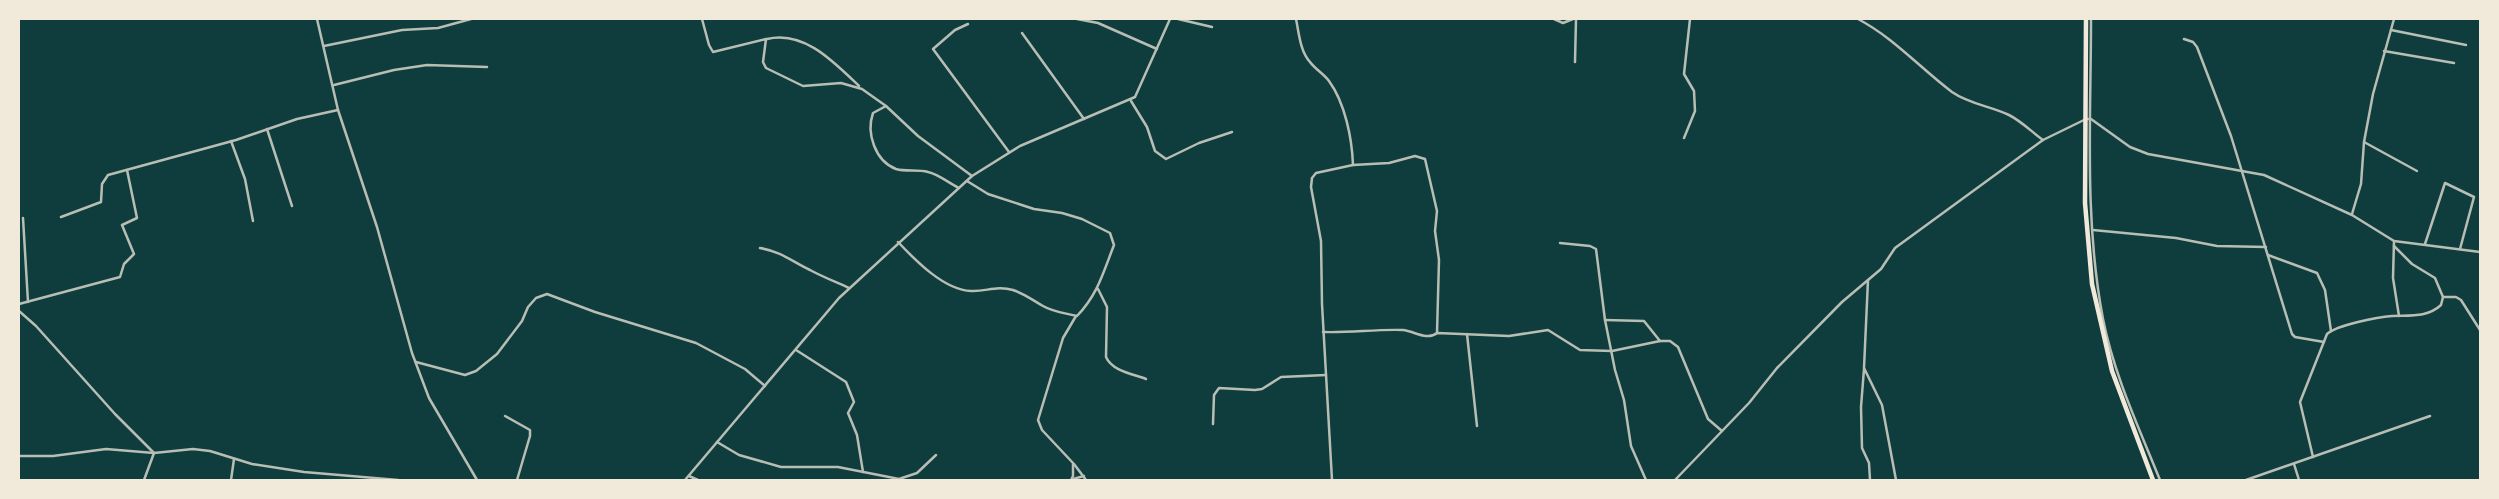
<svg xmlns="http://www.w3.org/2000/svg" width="2499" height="499" font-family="'Crimson Pro',serif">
  <rect width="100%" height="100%" fill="#0f3d3e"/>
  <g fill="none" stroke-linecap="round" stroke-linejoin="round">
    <!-- minor -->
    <g stroke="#b8beb3" stroke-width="2.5">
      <polyline points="317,19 338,110 377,227 412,353 429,398 477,480"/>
      <polyline points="702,19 709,45 713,52 766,39 763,62 766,68 803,86 841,83 862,89 886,106 918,136 972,176"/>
      <polyline points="1077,19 1098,23 1157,49"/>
      <polyline points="1178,19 1212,27"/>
      <path d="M1296,19C1299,33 1300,51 1310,62C1315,69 1324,74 1329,81C1345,103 1352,138 1353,165"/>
      <polyline points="1554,19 1563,23 1573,19"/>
      <path d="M1858,19C1894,38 1920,68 1952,92C1969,104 1990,106 2009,115C2021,121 2032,132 2043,140"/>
      <path d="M2091,19C2091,118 2084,220 2103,319C2114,375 2139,428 2160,480"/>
      <polyline points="968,24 955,30 933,49 1009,152"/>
      <polyline points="2391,30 2466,45"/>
      <polyline points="1022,33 1084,119"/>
      <path d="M767,39C804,30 834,62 859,86"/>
      <polyline points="2184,39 2193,42 2197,47 2231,136 2292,334 2295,337 2324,342"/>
      <polyline points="324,46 402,30 438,28 471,19"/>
      <polyline points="2384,51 2454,63"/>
      <polyline points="1575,62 1576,19"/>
      <polyline points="334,85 394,70 427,65 487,67"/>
      <polyline points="1131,101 1147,127 1155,151 1166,159 1199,143 1232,132"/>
      <path d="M886,106L873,113C866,133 875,161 896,169C906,172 918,169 928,172C938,174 949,183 959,188"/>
      <polyline points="267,129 292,206"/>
      <polyline points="1684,138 1695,111 1694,91 1684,74 1690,19"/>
      <polyline points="231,141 245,179 253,221"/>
      <polyline points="2364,142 2417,171"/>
      <polyline points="2352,214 2361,184 2364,142 2373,94 2394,19"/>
      <polyline points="61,217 101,202 102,184 108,175 236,140 297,119 338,110"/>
      <polyline points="23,218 28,302"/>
      <polyline points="2093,230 2176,238 2217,246 2266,247"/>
      <polyline points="2394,241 2393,278 2399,316"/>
      <path d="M898,242C915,260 944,290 971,291C986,292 996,285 1013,290C1025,294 1032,300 1043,306C1053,312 1065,313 1077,316C1098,294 1103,273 1114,245L1110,233L1082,219L1062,213L1034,209L988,194L967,181"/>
      <polyline points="1560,243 1590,246 1596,249 1605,320 1615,370 1624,400 1631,446 1646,480"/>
      <polyline points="2425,244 2445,183 2474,197 2460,249"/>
      <path d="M760,248C782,252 791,261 810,270C823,277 836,282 849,288"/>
      <polyline points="2268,255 2317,273 2325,290 2331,331"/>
      <polyline points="1868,280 1864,368 1882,405 1896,480"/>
      <path d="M1098,289L1107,307L1106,357C1112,371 1133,374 1146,379"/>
      <polyline points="2443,297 2456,297 2461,300 2480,330"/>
      <polyline points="19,304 120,277 124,264 134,254 122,225 137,218 127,170"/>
      <polyline points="19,311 36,326 115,414 154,453 144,480"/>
      <polyline points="1605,320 1644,321 1660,341"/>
      <path d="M1323,332C1350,333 1376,329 1403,330C1414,331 1427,341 1437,333L1509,336L1548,330L1580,350L1612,351L1660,341H1670L1678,347L1708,419L1722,431"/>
      <polyline points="1467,334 1477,426"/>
      <polyline points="796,350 846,382 854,402 848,413 857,435 863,472"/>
      <polyline points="416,362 465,375 476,371 497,354 522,321 528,307 536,298 547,294 595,312 696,343 745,369 765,386"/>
      <polyline points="1864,369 1861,407 1862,448 1869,463 1870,480"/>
      <polyline points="505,416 530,430 530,436 517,480"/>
      <polyline points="1213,424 1214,395 1219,388 1255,390 1262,389 1281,377 1326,375"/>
      <polyline points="717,442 739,455 781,467 838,467 899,479 917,473 936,455"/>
      <polyline points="19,456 53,456 106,449 154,453 193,449 210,451 252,464 304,472 398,480"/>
      <path d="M2313,457L2300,402L2327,334C2337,325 2378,317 2392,316C2409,315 2427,318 2441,305L2443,297L2435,278L2412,264L2394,246"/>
      <polyline points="1074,464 1086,480"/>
      <polyline points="2294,464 2299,480"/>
      <polyline points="689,476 698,480"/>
      <polyline points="1073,479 1084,476"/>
      <polyline points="231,480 234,459"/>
      <polyline points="685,480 839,298 972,176 1020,146 1135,97 1170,19"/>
      <polyline points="1071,480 1073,476 1073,463 1042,430 1038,420 1063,338 1076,316"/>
      <polyline points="1332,480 1322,304 1321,241 1311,187 1312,178 1316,173 1353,165 1389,163 1415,156 1425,159 1437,211 1435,231 1439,260 1437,333"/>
      <polyline points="1675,480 1749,403 1777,368 1842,302 1881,269 1895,248 2043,140 2086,119 2091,119 2130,147 2148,154 2264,175 2352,215 2394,241 2480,252"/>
      <polyline points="2246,480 2430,416"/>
    </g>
    <!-- trunk -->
    <polyline stroke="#f1e9da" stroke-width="4.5" points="2086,19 2085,203 2092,284 2112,371 2153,480"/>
  </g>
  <!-- border -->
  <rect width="2499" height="499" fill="none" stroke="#f1e9da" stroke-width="40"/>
</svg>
